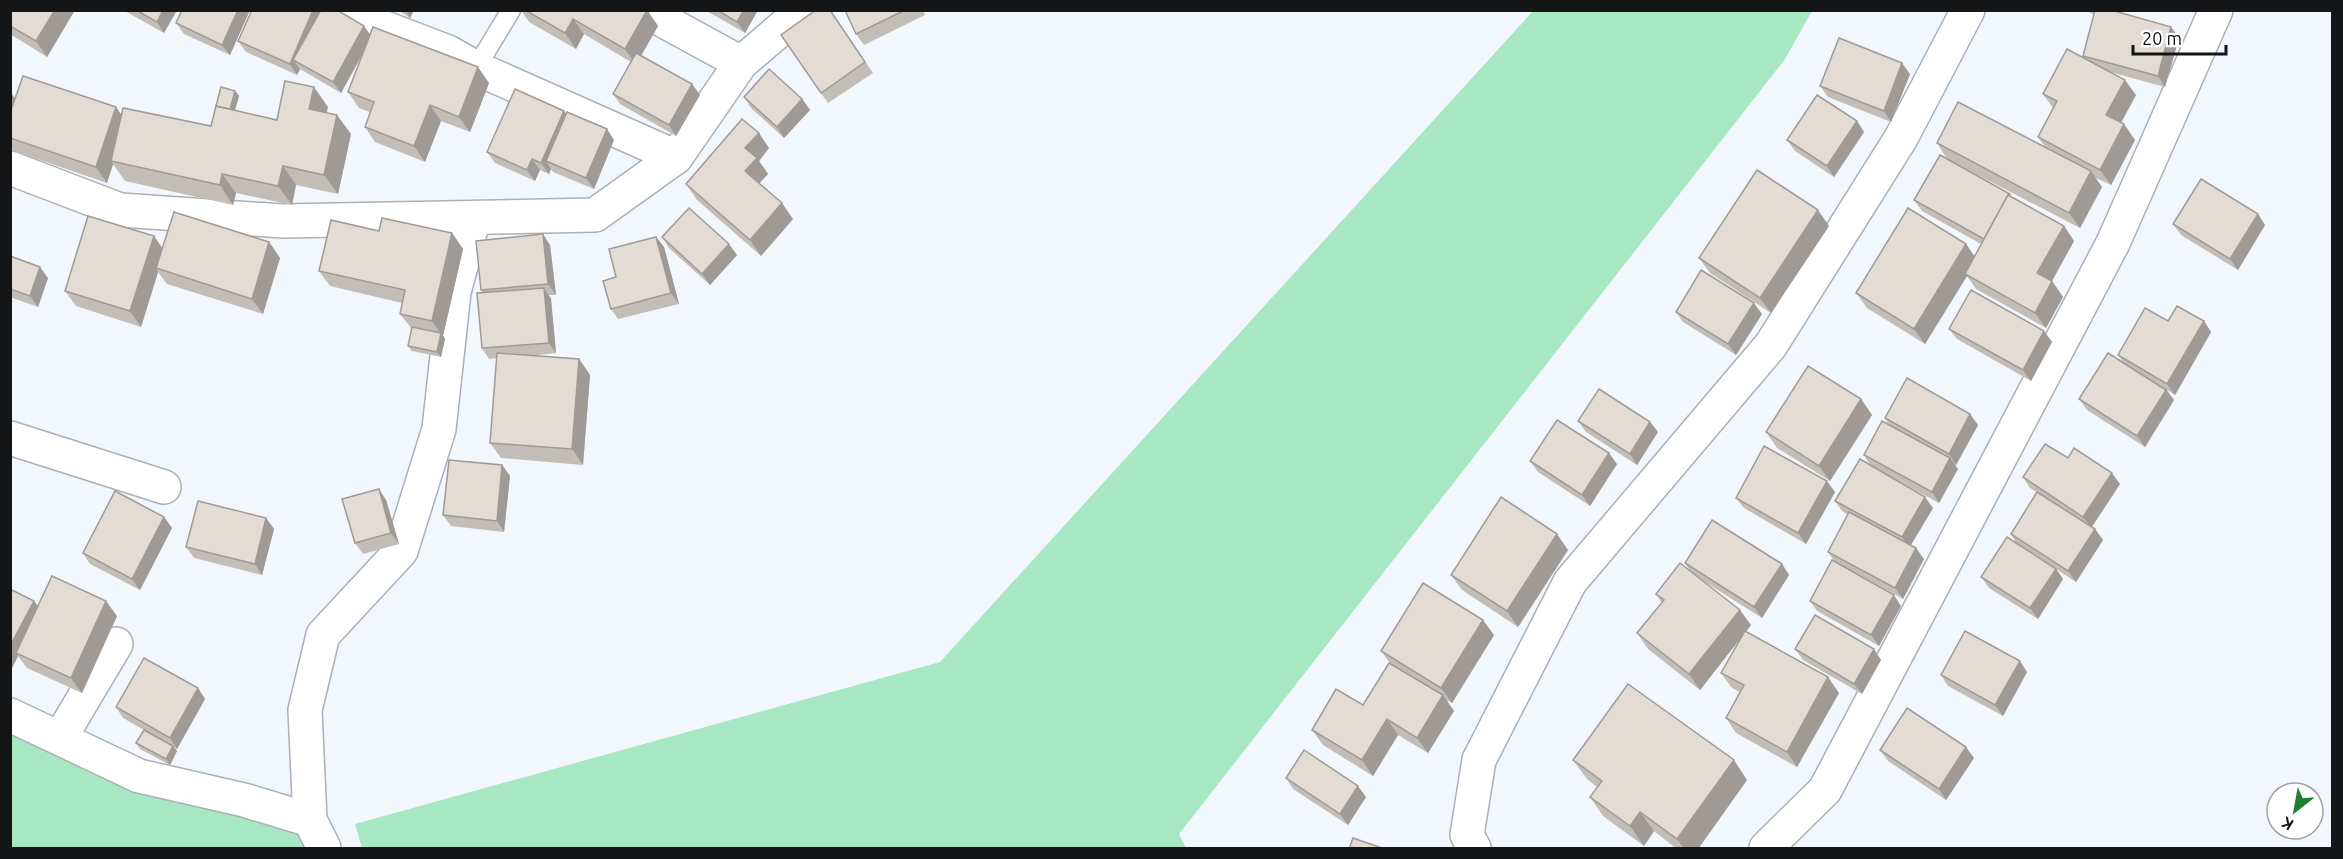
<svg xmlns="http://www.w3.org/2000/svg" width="2343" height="859" font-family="Ubuntu,sans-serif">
  <rect width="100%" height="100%" fill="#f2f7fd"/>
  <!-- green -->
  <g fill="#a7e7c1">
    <polygon points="1533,11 1812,11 1785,59 1179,834 1186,848 362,848 355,824 940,662"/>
    <polygon points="10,712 310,820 319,848 11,848"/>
  </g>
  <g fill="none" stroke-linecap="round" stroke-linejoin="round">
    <!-- service casing -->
    <g stroke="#aab0b7" stroke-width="21">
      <polyline id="service" points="476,68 511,10"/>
    </g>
    <!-- minor casing -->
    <g stroke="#aab0b7" stroke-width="36">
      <g id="minor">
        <polyline points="338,10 448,52 476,68 676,157"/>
        <polyline points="644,10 741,63"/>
        <polyline points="10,168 120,210 283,221 595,215 676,157 741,63 803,10"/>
        <polyline points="10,438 164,487"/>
        <polyline points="10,715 139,776 244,800 310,820 324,848"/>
        <polyline points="60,738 116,644"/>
        <polyline points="310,820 305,710 323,635 401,551 439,429 454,292 474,218"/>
        <polyline points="1474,848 1467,835 1479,760 1570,582 1771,345 1901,138 1968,10"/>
        <polyline points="1766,848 1825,790 2113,243 2216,10"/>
      </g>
    </g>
    <!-- service -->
    <use href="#service" stroke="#fff" stroke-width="18"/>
    <!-- minor -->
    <use href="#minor" stroke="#fff" stroke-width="33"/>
  </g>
  <!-- wall -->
  <g fill="#c3bdb7">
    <polygon points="10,10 75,10 47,57 10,34"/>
    <polygon points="123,10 177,10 164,33"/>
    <polygon points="250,10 230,55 184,34 176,23"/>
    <polygon points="252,10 317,10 319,13 370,35 489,83 470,132 441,121 425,162 375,142 365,127 370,112 359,108 348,92 365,49 341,93 300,69 297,75 246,52 238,41"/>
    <polygon points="398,10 414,10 410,18"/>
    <polygon points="521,10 647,10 658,26 641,55 692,84 700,95 676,136 620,104 613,94 631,62 584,34 576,49 529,22"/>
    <polygon points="705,10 758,10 745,33"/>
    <polygon points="830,10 873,73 828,103 821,93"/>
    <polygon points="845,10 923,10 925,15 864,45 856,34"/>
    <polygon points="2086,10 2111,10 2171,27 2179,38 2165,87 2110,72 2136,95 2121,123 2135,140 2111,185 2094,177 2102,187 2080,228 1947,159 1937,143 2045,147 2038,137 2053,108 2043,94 2085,59 2083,56 2095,12 2094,15"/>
    <polygon points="1910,74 1891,122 1828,97 1820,86"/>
    <polygon points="235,91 239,96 235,111 277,120 328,107 326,112 351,134 338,194 296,185 292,205 236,193 233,205 125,181 113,164 107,183 14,151 10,146 10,92 15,99 211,126"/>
    <polygon points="744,97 802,99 810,110 784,138 751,108"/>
    <polygon points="566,114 614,140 594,189 553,172 551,169 549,174 540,170 535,181 495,163 487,152"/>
    <polygon points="1857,121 1864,132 1834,177 1795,151 1787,140"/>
    <polygon points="769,148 759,161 768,174 759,183 793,219 761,256 697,200 686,184"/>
    <polygon points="2012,197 2064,226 2074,241 2052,281 2063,297 2046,328 1976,289 1967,276 1925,344 1867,308 1856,293 1966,244 1974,256 1981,244 1922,211 1914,200"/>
    <polygon points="2258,214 2265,225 2238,270 2181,235 2173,224"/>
    <polygon points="1829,226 1771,313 1710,273 1699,258"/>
    <polygon points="452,233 463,249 443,336 445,339 441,357 412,351 408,346 412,329 400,314 402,303 330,286 319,271"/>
    <polygon points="154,236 162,249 269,242 280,258 263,314 167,284 158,272 141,327 76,306 65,291"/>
    <polygon points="656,237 664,247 679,304 618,319 611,309 616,277"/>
    <polygon points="662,237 737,255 710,285 669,248"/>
    <polygon points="550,245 556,295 549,295 551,299 556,353 530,356 579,359 590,375 583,465 501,458 490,443 497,358 489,359 482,348 483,293 481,290"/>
    <polygon points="10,256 48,278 38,307 10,297"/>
    <polygon points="1676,312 1762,314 1736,355 1683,322"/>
    <polygon points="2168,321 2204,321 2211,332 2175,395 2167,390 2174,400 2145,447 2087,410 2079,399 2123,362 2118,355"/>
    <polygon points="1949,329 2044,331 2052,342 2031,381 1957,339"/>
    <polygon points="1861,399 1872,415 1830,481 1777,448 1766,432"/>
    <polygon points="1885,418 1978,425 1956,465 1954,464 1958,469 1939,503 1872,467 1933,508 1911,545 1924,559 1903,599 1854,572 1901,606 1879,646 1817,611 1810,601 1835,562 1828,552 1848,515 1842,511 1835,501 1871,466 1864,455 1889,425"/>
    <polygon points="1578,421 1650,422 1658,432 1637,465 1586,432"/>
    <polygon points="2068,458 2120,484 2092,527 2095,529 2103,540 2076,582 2056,569 2063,579 2038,619 1989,588 1981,577 2017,544 2011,534 2037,492 2030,488 2023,477"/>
    <polygon points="1530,461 1617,464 1590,506 1538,472"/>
    <polygon points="502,465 510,476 504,532 451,526 443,515"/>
    <polygon points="1835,492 1806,544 1744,508 1736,498"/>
    <polygon points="386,500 399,544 363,554 355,543"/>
    <polygon points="164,517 172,528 140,590 90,564 83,553"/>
    <polygon points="266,518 274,529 262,575 194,558 186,547"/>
    <polygon points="1568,550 1518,627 1462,590 1451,575"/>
    <polygon points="1685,563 1782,564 1789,575 1762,618 1702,580 1751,625 1746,632 1839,693 1797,767 1736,733 1726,718 1740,692 1732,688 1721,673 1739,640 1700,690 1648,649 1637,633 1662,603 1656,594 1690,571"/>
    <polygon points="10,589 34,601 38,606 117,616 82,693 27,668 18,656 12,668 10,667"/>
    <polygon points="1494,635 1452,703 1446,700 1454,711 1428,753 1398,735 1373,776 1323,745 1312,730 1363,705 1390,663 1381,651"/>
    <polygon points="1795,649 1881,660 1862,694 1803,660"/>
    <polygon points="2027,672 2003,716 1948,686 1941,675"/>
    <polygon points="198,688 205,699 177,749 174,747 177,751 170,765 140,749 136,743 144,730 123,718 116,707"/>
    <polygon points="1880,750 1974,758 1946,800 1888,761"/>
    <polygon points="1573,760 1747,780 1698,849 1677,849 1654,831 1644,846 1603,816 1590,797 1597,787 1587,779"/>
    <polygon points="1286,778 1366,797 1348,825 1293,789"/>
  </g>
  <!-- shaded-wall -->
  <g fill="#9f9a95">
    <polygon points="55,10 75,10 47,57 36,41"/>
    <polygon points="163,10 177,10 164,33 157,22"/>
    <polygon points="238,10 250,10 230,55 222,45"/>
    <polygon points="313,10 317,10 323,18 293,60 300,69 297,75 290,64"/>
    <polygon points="405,10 414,10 410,18"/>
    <polygon points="647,10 658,26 636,65 625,49"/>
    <polygon points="744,10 758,10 745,33 737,22"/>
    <polygon points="573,19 584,34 576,49 565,33"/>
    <polygon points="364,26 372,37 341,93 333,82"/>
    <polygon points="2171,27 2179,38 2165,87 2158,76"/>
    <polygon points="1902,63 1910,74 1891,122 1884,111"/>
    <polygon points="478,67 489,83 470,132 459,117"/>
    <polygon points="2125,80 2136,95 2117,130 2106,115"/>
    <polygon points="692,84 700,95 676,136 669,125"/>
    <polygon points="314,87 328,107 323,128 309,109"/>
    <polygon points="235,91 239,96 233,117 229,111"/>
    <polygon points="10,92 18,102 10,118"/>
    <polygon points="802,99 810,110 784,138 777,127"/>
    <polygon points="430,105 441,121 425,162 414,146"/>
    <polygon points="116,107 127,123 111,161 113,164 107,183 96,167"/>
    <polygon points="564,111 572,122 546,161 551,169 549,174 541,163"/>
    <polygon points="337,115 351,134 338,194 324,175"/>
    <polygon points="1857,121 1864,132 1834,177 1827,166"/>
    <polygon points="2124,124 2135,140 2111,185 2100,170"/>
    <polygon points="607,129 614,140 594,189 586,178"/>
    <polygon points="759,133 769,148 759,161 768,174 756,187 745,171 745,148"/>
    <polygon points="532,159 540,170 535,181 527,170"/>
    <polygon points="283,166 296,185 292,205 278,186"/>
    <polygon points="2091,171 2102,187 2080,228 2069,213"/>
    <polygon points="222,174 236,193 233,205 220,185"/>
    <polygon points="782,203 793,219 761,256 750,240"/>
    <polygon points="1818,210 1829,226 1771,313 1760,298"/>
    <polygon points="2258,214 2265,225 2238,270 2230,259"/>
    <polygon points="2064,226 2074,241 2048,288 2037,273"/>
    <polygon points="452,233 463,249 443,336 445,339 441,357 437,352 441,334 432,321"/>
    <polygon points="543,234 550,245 556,295 548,284"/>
    <polygon points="154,236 165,252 156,268 158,272 141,327 130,311"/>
    <polygon points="656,237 664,247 679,304 671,293"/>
    <polygon points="269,242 280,258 263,314 252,299"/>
    <polygon points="729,244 737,255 710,285 702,274"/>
    <polygon points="1966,244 1977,260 1965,274 1967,276 1925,344 1914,329"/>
    <polygon points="40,267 48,278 38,307 30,296"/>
    <polygon points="2052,281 2063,297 2046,328 2035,313"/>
    <polygon points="544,288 551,299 556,353 549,343"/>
    <polygon points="1754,303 1762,314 1736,355 1728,344"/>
    <polygon points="2204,321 2211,332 2175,395 2167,384"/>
    <polygon points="2044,331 2052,342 2031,381 2023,370"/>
    <polygon points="579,359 590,375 583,465 572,449"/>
    <polygon points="2166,390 2174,400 2145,447 2137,436"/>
    <polygon points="1861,399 1872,415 1830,481 1819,466"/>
    <polygon points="1970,414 1978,425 1956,465 1949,454"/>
    <polygon points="1650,422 1658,432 1637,465 1630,454"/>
    <polygon points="1609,453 1617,464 1590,506 1582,495"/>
    <polygon points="1950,458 1958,469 1939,503 1932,492"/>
    <polygon points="502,465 510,476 504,532 497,521"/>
    <polygon points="2112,473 2120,484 2091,528 2083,517"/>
    <polygon points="1827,481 1835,492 1806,544 1798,533"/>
    <polygon points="379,489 386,500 399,544 391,533"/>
    <polygon points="1925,497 1933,508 1909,548 1902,537"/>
    <polygon points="164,517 172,528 140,590 132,579"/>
    <polygon points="266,518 274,529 262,575 255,564"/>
    <polygon points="2095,529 2103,540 2076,582 2068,571"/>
    <polygon points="1557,534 1568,550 1518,627 1507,611"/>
    <polygon points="1916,548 1924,559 1903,599 1895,588"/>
    <polygon points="1782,564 1789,575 1762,618 1754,607"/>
    <polygon points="2056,569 2063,579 2038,619 2030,608"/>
    <polygon points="1894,595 1901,606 1879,646 1871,635"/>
    <polygon points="34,601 42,612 16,653 18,656 12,668 10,666 10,646"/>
    <polygon points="106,601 117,616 82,693 71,678"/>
    <polygon points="1740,610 1751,625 1700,690 1689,674"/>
    <polygon points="1483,620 1494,635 1452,703 1441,688"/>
    <polygon points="1874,649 1881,660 1862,694 1854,684"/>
    <polygon points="2020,661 2027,672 2003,716 1995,705"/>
    <polygon points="1828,677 1839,693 1797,767 1787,752"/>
    <polygon points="198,688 205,699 177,749 170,738"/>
    <polygon points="1443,695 1454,711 1428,753 1417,738"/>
    <polygon points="1387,719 1398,735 1373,776 1362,760"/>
    <polygon points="173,746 177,751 170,765 166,759"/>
    <polygon points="1966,747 1974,758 1946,800 1939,789"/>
    <polygon points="1734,760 1747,780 1698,849 1684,849 1677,839"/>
    <polygon points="1358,786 1366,797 1348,825 1340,814"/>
    <polygon points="1640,812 1654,831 1644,846 1630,826"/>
  </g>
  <!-- building -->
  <g fill="#e3dcd5" stroke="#9f9a95" stroke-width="1.5">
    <polygon points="10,10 55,10 36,41 10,26"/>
    <polygon points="136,10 163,10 157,22"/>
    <polygon points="182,10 238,10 222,45 176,23"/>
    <polygon points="252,10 313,10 290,64 238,41"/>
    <polygon points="321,10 337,10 364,26 333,82 293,60"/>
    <polygon points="525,10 647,10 625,49 573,19 565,33"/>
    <polygon points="717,10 744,10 737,22"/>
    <polygon points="816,10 830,10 865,62 821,93 781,35"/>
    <polygon points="845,10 905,10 856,34"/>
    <polygon points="2095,10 2111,10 2171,27 2158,76 2083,56"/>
    <polygon points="373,27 478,67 459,117 430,105 414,146 365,127 374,102 348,92"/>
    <polygon points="1839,38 1902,63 1884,111 1820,86"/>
    <polygon points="2067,49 2125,80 2106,115 2124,124 2100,170 2038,137 2057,101 2043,94"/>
    <polygon points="636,53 692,84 669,125 613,94"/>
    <polygon points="769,69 802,99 777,127 744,97"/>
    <polygon points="23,76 116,107 96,167 10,138 10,113"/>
    <polygon points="285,81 314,87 309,109 337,115 324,175 283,166 278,186 222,174 220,185 111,161 123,108 211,126 216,106 277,120"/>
    <polygon points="221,87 235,91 230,109 216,106"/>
    <polygon points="515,89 564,111 541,163 532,159 527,170 487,152"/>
    <polygon points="1817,95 1857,121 1827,166 1787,140"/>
    <polygon points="1958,102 2091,171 2069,213 1937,143"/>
    <polygon points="567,112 607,129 586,178 546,161"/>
    <polygon points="742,119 759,133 745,148 757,158 745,171 782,203 750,240 686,184"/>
    <polygon points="1940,155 2010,194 2009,196 2008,195 1984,239 1914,200"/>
    <polygon points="1757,170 1818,210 1760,298 1699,258"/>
    <polygon points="2201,179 2258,214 2230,259 2173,224"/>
    <polygon points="2008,195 2064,226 2037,273 2052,281 2035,313 1965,274"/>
    <polygon points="689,208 729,244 702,274 662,237"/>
    <polygon points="1908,208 1966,244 1914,329 1856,293"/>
    <polygon points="174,212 269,242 252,299 156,268"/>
    <polygon points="88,216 154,236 130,311 65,291"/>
    <polygon points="382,218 452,233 432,321 400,314 405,290 319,271 331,220 379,231"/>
    <polygon points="543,234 548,284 481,290 476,241"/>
    <polygon points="656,237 671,293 611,309 603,281 616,277 609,249"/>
    <polygon points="10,256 40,267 30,296 10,289"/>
    <polygon points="1701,270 1754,303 1728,344 1676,312"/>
    <polygon points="544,288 549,343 482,348 477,293"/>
    <polygon points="1971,290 2044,331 2023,370 1949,329"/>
    <polygon points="2177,306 2204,321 2167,384 2118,355 2145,308 2168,321"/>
    <polygon points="412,327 441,333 437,352 408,346"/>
    <polygon points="497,353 579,359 572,449 490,443"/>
    <polygon points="2108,353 2166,390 2137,436 2079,399"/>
    <polygon points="1808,366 1861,399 1819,466 1766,432"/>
    <polygon points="1907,378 1970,414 1949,454 1885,418"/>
    <polygon points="1599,389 1650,422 1630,454 1578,421"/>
    <polygon points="1557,420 1609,453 1582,495 1530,461"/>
    <polygon points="1882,421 1950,458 1932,492 1864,455"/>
    <polygon points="2045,444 2068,458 2074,448 2112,473 2083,517 2023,477"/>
    <polygon points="1764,446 1827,481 1798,533 1736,498"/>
    <polygon points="1860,459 1925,497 1902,537 1835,501"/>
    <polygon points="449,460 502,465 497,521 443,515"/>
    <polygon points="379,489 391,533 355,543 342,499"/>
    <polygon points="115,491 164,517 132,579 83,553"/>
    <polygon points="2037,492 2095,529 2068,571 2011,534"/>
    <polygon points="1501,497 1557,534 1507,611 1451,575"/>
    <polygon points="198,501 266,518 255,564 186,547"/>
    <polygon points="1849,512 1916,548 1895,588 1828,552"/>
    <polygon points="1712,520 1782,564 1754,607 1685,563"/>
    <polygon points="2007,537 2056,569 2030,608 1981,577"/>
    <polygon points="1832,560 1894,595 1871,635 1810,601"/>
    <polygon points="1680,563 1740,610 1689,674 1637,633 1664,600 1656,594"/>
    <polygon points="52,576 106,601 71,678 16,653"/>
    <polygon points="1423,583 1483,620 1441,688 1381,651"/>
    <polygon points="10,589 34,601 10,646"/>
    <polygon points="1815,615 1874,649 1854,684 1795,649"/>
    <polygon points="1745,631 1828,677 1787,752 1726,718 1744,685 1721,673"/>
    <polygon points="1965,631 2020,661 1995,705 1941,675"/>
    <polygon points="144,658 198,688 170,738 116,707"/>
    <polygon points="1389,663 1443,695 1417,738 1387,719 1362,760 1312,730 1336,689 1363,705"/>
    <polygon points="1628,684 1734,760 1677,839 1640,812 1630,826 1590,797 1602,781 1573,760"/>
    <polygon points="1907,708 1966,747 1939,789 1880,750"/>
    <polygon points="144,730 173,746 166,759 136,743"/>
    <polygon points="1304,750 1358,786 1340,814 1286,778"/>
    <polygon points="1353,838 1385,849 1349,849"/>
  </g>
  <!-- border -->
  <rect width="2343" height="859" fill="none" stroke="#131517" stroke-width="24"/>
  <!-- north arrow -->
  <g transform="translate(2295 811) rotate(211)"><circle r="28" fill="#ffffff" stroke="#a1a1a2" stroke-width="1.5"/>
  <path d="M0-4.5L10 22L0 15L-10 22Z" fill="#217f31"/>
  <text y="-9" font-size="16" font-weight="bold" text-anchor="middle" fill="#131517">K</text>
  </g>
  <!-- scale -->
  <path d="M2133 45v9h93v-9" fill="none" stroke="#131517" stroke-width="3"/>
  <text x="2142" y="45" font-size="18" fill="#131517" stroke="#ffffff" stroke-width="4.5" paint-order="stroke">20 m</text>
</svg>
